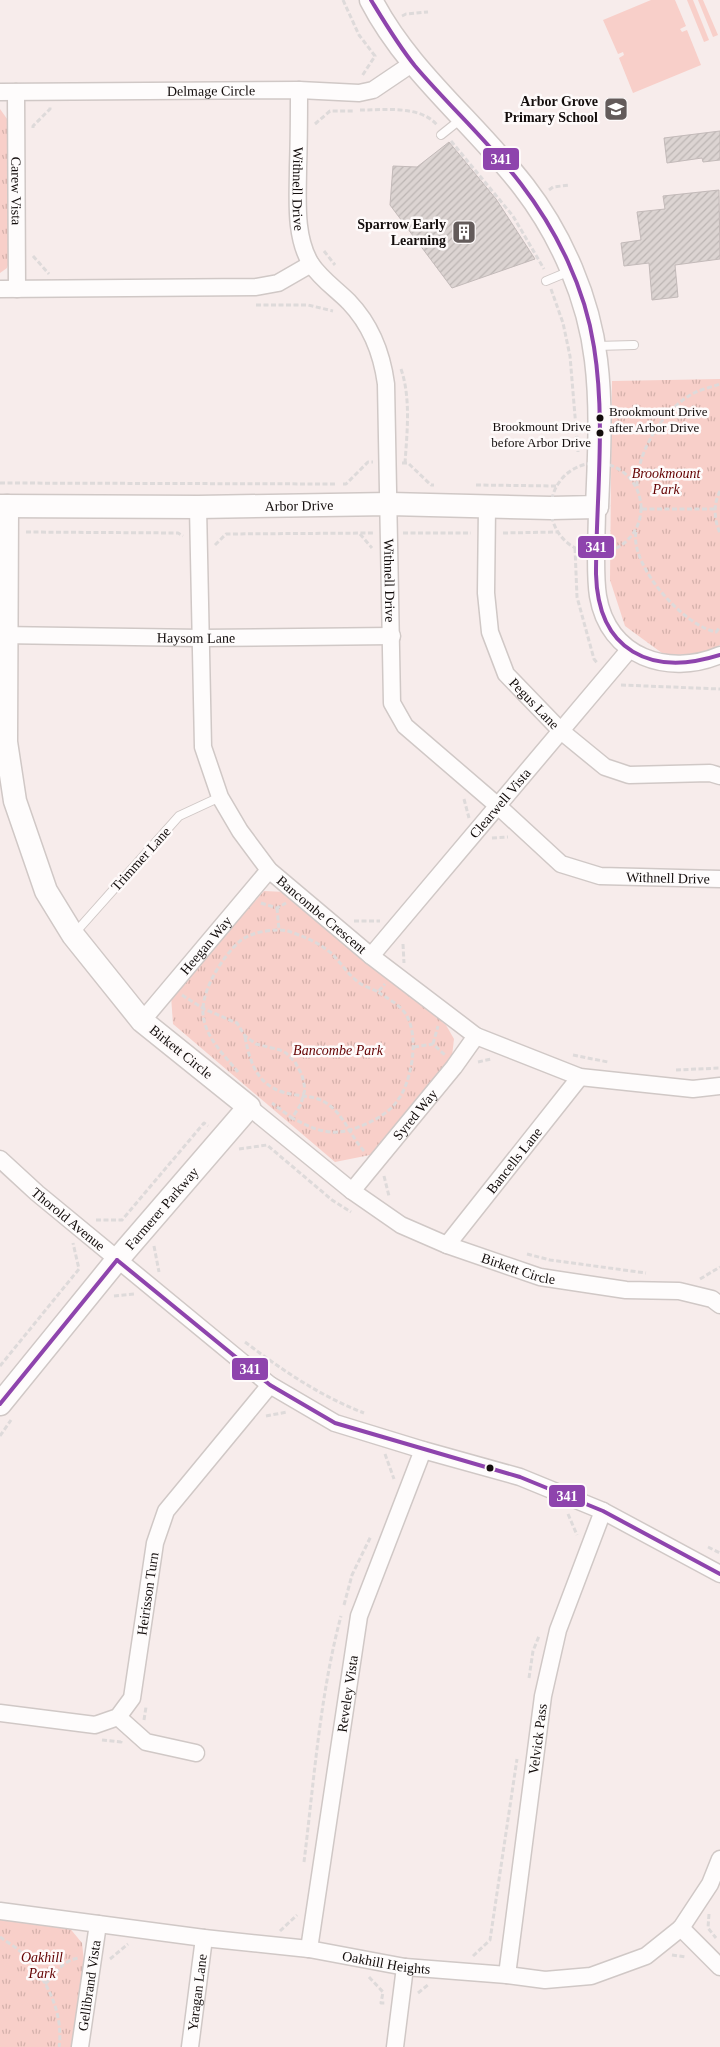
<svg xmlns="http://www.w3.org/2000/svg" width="720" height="2047" font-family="Georgia,serif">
  <defs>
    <pattern id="grass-tufts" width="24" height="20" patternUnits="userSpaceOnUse" patternTransform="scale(1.25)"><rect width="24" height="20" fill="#f8cfc9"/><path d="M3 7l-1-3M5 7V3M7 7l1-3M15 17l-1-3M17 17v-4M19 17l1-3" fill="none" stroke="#d4b1ab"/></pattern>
    <pattern id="building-hatch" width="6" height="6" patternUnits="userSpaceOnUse" patternTransform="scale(1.25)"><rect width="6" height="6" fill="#dcd4d2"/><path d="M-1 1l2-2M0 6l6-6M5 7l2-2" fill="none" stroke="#bcb5b3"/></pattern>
  </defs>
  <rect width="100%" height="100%" fill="#f7eceb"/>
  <!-- grass -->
  <g fill="url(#grass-tufts)">
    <polygon points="0,109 10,123 12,254 7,268 0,273"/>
    <polygon points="720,379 720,645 711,652 666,656 625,626 610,580 612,381"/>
    <polygon points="264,891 285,892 446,1025 454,1039 452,1056 370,1155 335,1162 173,1024 171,996"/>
    <polygon points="0,1916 68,1926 82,1943 84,1961 73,2047 0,2047"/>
  </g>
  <!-- garden -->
  <g fill="#f8cfc9">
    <polygon points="651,0 675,0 686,26 680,29 682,32 687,30 701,65 633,93 619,58 624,55 623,52 618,54 603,20"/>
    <polygon points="687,0 693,0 709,40 704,42"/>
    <polygon points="698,0 703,0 718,35 713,37"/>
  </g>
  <!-- building -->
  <g fill="url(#building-hatch)" stroke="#c3bab9">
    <polygon points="720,131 720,160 703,162 702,158 667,163 664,138"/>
    <polygon points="449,142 496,199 535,259 452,288 390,205 393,166 417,167"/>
    <polygon points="719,190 720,259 675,265 678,297 652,300 649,263 624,266 621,243 641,240 637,212 665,209 663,196"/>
  </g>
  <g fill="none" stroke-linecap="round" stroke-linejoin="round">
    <!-- lane casing -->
    <g stroke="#d0c8c6" stroke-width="10">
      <g id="lane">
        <polyline points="441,135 461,119"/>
        <polyline points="546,281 570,271"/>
        <polyline points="596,346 634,345"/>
        <polyline points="74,934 179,816 220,797"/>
      </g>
    </g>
    <!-- street casing -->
    <g stroke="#d0c8c6" stroke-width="19">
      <g id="street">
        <path id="s1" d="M299,90C299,116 299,141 298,167C298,198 294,236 311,264C321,279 336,289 349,302C370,324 382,354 386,384L392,703L405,726L498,806L561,864L600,876L720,879"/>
        <path id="s2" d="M0,92L299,90L359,93L373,90L413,63"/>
        <path id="s3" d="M16,92L17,289"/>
        <polyline points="0,289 256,287 278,283 311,264"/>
        <path id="s4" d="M198,507L203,747L220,797L240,831L269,870L371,956L476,1036L580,1077L693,1089L720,1086"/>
        <path id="s5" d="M487,507L486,593L490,632L506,674L561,731L605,767L629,775L710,773L720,776"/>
        <path d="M597,507C597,534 594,571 598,596C608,657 668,677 720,655"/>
        <path id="s6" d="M0,635L201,638L392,636"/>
        <path id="s7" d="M371,956L629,650"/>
        <path id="s8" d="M142,1021L269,870"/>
        <path id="s9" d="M249,1107L352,1191L401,1225L447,1245L540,1277L626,1290L679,1291L712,1299L720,1305"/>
        <path id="s10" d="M0,1159L37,1193L270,1385L335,1423L423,1450L520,1477L603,1511L720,1574"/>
        <path id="s11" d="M352,1191L454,1067L476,1036"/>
        <path id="s12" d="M447,1245L580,1077"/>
        <path id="s13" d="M0,1713L95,1725L118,1717L132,1698L155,1543L166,1511L270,1385"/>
        <polyline points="118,1717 146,1742 196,1753"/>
        <path id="s14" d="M0,1911L204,1938L309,1949L405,1967L507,1975L545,1980L591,1976L646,1956L681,1928L710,1884L720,1859"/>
        <polyline points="681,1928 720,1967"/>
        <path id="s15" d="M309,1949L359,1616L423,1450"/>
        <path id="s16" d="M507,1975L543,1696L558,1630L603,1511"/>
        <path id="s17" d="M80,2047L98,1924"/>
        <path id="s18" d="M190,2047L204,1938"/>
        <polyline points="395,2047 405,1967"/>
      </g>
    </g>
    <!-- secondary casing -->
    <g stroke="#d0c8c6" stroke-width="25">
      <g id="secondary">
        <path id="s19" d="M0,506L198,507L390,504L551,508L597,507C599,459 602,408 596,360C589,299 561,235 524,187C475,123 408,72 371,0"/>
        <path id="s20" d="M0,1404L117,1260L249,1107L142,1021L73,935L46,891L15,801L6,742L7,506"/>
      </g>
    </g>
    <!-- path -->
    <g stroke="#dedada" stroke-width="3" stroke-dasharray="5 2.5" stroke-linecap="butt">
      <polyline points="343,0 359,35 375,56 362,76"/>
      <polyline points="402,16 406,14 428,12"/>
      <path d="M360,110C384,110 420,105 437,125"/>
      <polyline points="315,124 330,111 354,111"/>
      <polyline points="33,128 33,126 50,109 50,107"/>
      <polyline points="451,141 513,216 544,269"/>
      <polyline points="549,190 553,187 570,185"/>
      <polyline points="324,251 335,265"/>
      <polyline points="33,256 49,274"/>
      <polyline points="551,289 563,323 570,356 578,452"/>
      <polyline points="256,305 308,305 333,311"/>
      <path d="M401,369C411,398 407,433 405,463"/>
      <polyline points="402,463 408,463 431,485 434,485"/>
      <circle cx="596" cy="508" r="45"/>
      <polyline points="0,483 335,484"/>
      <polyline points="343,484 346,484 368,462 373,462"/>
      <polyline points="476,485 557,486"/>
      <path d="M637,486C636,453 664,408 694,393C702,389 712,387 720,384"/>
      <path d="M720,491C713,505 714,519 720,533"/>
      <polyline points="642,509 715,509"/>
      <polyline points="26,532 178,533 183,536"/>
      <path d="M636,532C630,566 684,626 716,632L720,627"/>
      <polyline points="403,533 471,533"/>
      <polyline points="503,533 558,532"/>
      <polyline points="360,534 372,548"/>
      <polyline points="215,545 226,534 374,533"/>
      <polyline points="575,548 577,597 594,659 598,664"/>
      <polyline points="621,685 720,689"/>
      <polyline points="464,799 469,818"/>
      <polyline points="492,838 508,837"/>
      <polyline points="261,903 277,908 286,903"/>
      <polyline points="277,908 279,930"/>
      <polyline points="354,921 380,921"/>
      <polyline points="403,944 404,963"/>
      <polyline points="182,995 204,1009 237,1023 245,1036 256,1044 280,1050 286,1053 295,1062 302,1075 305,1089 301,1104 292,1118 272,1103"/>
      <path d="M245,1037C251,1069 261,1091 297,1095C309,1097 319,1097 329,1105C345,1117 351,1137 364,1151"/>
      <polyline points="433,1044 438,1026"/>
      <polyline points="414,1047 433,1044 445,1055"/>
      <polyline points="573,1055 608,1062"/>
      <polyline points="478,1062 491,1059"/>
      <polyline points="676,1070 720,1068"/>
      <path d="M238,1072C224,1055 205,1037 203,1014C201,990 223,956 240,941C251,932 275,928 288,931C303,936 320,943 332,954C342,964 349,976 361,984C366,987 373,989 378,992L385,984"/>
      <path d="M291,1119L292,1118C302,1123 313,1129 324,1131C338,1134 348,1131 361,1126C394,1113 406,1096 412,1061C414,1046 414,1030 407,1016C401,1005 388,999 378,992"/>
      <polyline points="239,1149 267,1145 332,1200 351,1212"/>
      <polyline points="384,1176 389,1196"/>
      <polyline points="96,1220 122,1220 204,1123 208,1126"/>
      <polyline points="154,1246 159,1272"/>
      <polyline points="527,1254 550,1260 646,1273"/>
      <polyline points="700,1279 720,1267"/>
      <polyline points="114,1296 135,1294"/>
      <path d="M245,1342C282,1370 320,1396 364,1413"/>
      <polyline points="0,1366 79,1269 73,1243"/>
      <polyline points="266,1416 287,1412"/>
      <polyline points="0,1436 11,1420"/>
      <polyline points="385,1454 394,1479"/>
      <polyline points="568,1514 577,1535"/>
      <polyline points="708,1547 720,1553"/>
      <polyline points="344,1605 352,1575 371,1536"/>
      <polyline points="529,1678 533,1651 539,1636"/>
      <polyline points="144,1720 146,1707"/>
      <polyline points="102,1740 121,1742 121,1740"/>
      <path d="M304,1862C314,1781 320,1694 341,1616"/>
      <polyline points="709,1914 708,1928 716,1938"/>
      <polyline points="280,1931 297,1915"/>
      <path d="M0,1937C7,1942 16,1947 22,1953C46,1978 64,2012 59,2047"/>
      <polyline points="672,1955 686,1957"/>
      <polyline points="473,1956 490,1940 517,1759"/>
      <polyline points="110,1959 128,1944"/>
      <polyline points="369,1977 383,1992 381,2003 385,2003"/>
      <path d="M45,1984C57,1973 62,1960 79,1958"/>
      <polyline points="418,1993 429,1984"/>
    </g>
    <!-- lane -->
    <use href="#lane" stroke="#fefcfc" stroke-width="8"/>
    <!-- street -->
    <use href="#street" stroke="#fefcfc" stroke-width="16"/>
    <!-- secondary -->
    <use href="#secondary" stroke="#fefcfc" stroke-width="22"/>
    <!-- bus-1 casing -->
    <g stroke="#fefafa" stroke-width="8">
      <g id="bus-1">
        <path d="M371,0C385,23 398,45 415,66C449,106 489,142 521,184C557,231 585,288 594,347C606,422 596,499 596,574C598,651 651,677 720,655"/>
        <polyline points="117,1260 270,1385 335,1423 520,1477 603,1511 720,1574"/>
        <polyline points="0,1404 117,1260"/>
      </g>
    </g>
    <!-- bus-1 -->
    <use href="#bus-1" stroke="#8e44ad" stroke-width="4"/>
  </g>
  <!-- icons -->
  <defs>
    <g id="school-square" transform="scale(1.25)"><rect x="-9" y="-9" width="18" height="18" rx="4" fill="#635b5a" stroke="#fefafa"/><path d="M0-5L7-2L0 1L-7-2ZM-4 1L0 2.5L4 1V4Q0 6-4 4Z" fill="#fff"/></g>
    <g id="building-square" transform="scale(1.25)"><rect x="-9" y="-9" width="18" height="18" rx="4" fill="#635b5a" stroke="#fefafa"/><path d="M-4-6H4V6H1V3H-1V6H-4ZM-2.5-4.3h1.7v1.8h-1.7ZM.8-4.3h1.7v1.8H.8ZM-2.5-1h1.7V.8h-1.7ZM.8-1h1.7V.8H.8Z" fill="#fff"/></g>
  </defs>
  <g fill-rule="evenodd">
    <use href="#school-square" x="616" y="109"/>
    <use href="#building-square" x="464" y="232"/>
  </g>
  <!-- markers -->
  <g fill="#130d0c" stroke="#fefafa" stroke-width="2">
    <circle cx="600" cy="418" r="4.5"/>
    <circle cx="600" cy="433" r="4.5"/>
    <circle cx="490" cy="1468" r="4.5"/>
  </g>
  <g text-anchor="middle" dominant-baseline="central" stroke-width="5" stroke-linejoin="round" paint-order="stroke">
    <!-- bus labels -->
    <g font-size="13" fill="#130d0c" stroke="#fefafa" text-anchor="start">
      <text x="609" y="411">Brookmount Drive<tspan x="609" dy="16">after Arbor Drive</tspan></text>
      <text x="591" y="426" text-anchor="end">Brookmount Drive<tspan x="591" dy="16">before Arbor Drive</tspan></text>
    </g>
    <!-- street labels -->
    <g font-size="14" fill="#130d0c" stroke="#fefafa">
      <text stroke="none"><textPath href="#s2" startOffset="211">Delmage Circle</textPath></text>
      <text stroke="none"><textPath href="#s1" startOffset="99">Withnell Drive</textPath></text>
      <text stroke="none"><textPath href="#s3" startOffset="99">Carew Vista</textPath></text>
      <text stroke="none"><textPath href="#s19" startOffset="299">Arbor Drive</textPath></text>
      <text stroke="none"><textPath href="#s1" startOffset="518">Withnell Drive</textPath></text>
      <text stroke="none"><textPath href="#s6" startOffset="196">Haysom Lane</textPath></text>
      <text stroke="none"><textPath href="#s5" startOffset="211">Pegus Lane</textPath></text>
      <text stroke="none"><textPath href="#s7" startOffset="200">Clearwell Vista</textPath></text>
      <text transform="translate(141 859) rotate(-48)">Trimmer Lane</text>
      <text stroke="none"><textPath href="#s1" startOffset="984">Withnell Drive</textPath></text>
      <text stroke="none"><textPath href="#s4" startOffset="450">Bancombe Crescent</textPath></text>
      <text stroke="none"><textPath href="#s8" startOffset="99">Heegan Way</textPath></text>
      <text transform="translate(181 1052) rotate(39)">Birkett Circle</text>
      <text stroke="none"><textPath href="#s11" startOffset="99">Syred Way</textPath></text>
      <text stroke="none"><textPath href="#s12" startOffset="108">Bancells Lane</textPath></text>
      <text stroke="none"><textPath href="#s20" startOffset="254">Farmerer Parkway</textPath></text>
      <text stroke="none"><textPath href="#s10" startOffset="91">Thorold Avenue</textPath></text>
      <text stroke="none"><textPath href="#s9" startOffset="318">Birkett Circle</textPath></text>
      <text stroke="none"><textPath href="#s13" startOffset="249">Heirisson Turn</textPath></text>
      <text stroke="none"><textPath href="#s15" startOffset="258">Reveley Vista</textPath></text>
      <text stroke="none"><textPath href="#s16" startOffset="238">Velvick Pass</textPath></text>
      <text stroke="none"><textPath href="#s14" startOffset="390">Oakhill Heights</textPath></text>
      <text stroke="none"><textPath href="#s17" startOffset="62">Gellibrand Vista</textPath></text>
      <text stroke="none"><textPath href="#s18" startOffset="55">Yaragan Lane</textPath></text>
    </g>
    <!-- poi labels -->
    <g font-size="14" font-weight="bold" fill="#130d0c" stroke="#fefafa" text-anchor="end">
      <text x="598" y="101">Arbor Grove<tspan x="598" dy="16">Primary School</tspan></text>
      <text x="446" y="224">Sparrow Early<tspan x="446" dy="16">Learning</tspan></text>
    </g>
    <!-- park labels -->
    <g font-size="14" font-style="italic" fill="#630000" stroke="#fefafa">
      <text x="666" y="473">Brookmount<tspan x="666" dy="16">Park</tspan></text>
      <text x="338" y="1050">Bancombe Park</text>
      <text x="42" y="1957">Oakhill<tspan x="42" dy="16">Park</tspan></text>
    </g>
  </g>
  <g stroke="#fefafa" stroke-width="2">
    <rect x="482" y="147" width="38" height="24" rx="5" fill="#8e44ad"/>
    <rect x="577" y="535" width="38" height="24" rx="5" fill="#8e44ad"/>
    <rect x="231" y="1357" width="38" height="24" rx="5" fill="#8e44ad"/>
    <rect x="548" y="1484" width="38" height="24" rx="5" fill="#8e44ad"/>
  </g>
  <g font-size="14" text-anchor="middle" font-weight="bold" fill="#fff">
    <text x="501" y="164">341</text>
    <text x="596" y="552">341</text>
    <text x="250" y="1374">341</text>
    <text x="567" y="1501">341</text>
  </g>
</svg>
